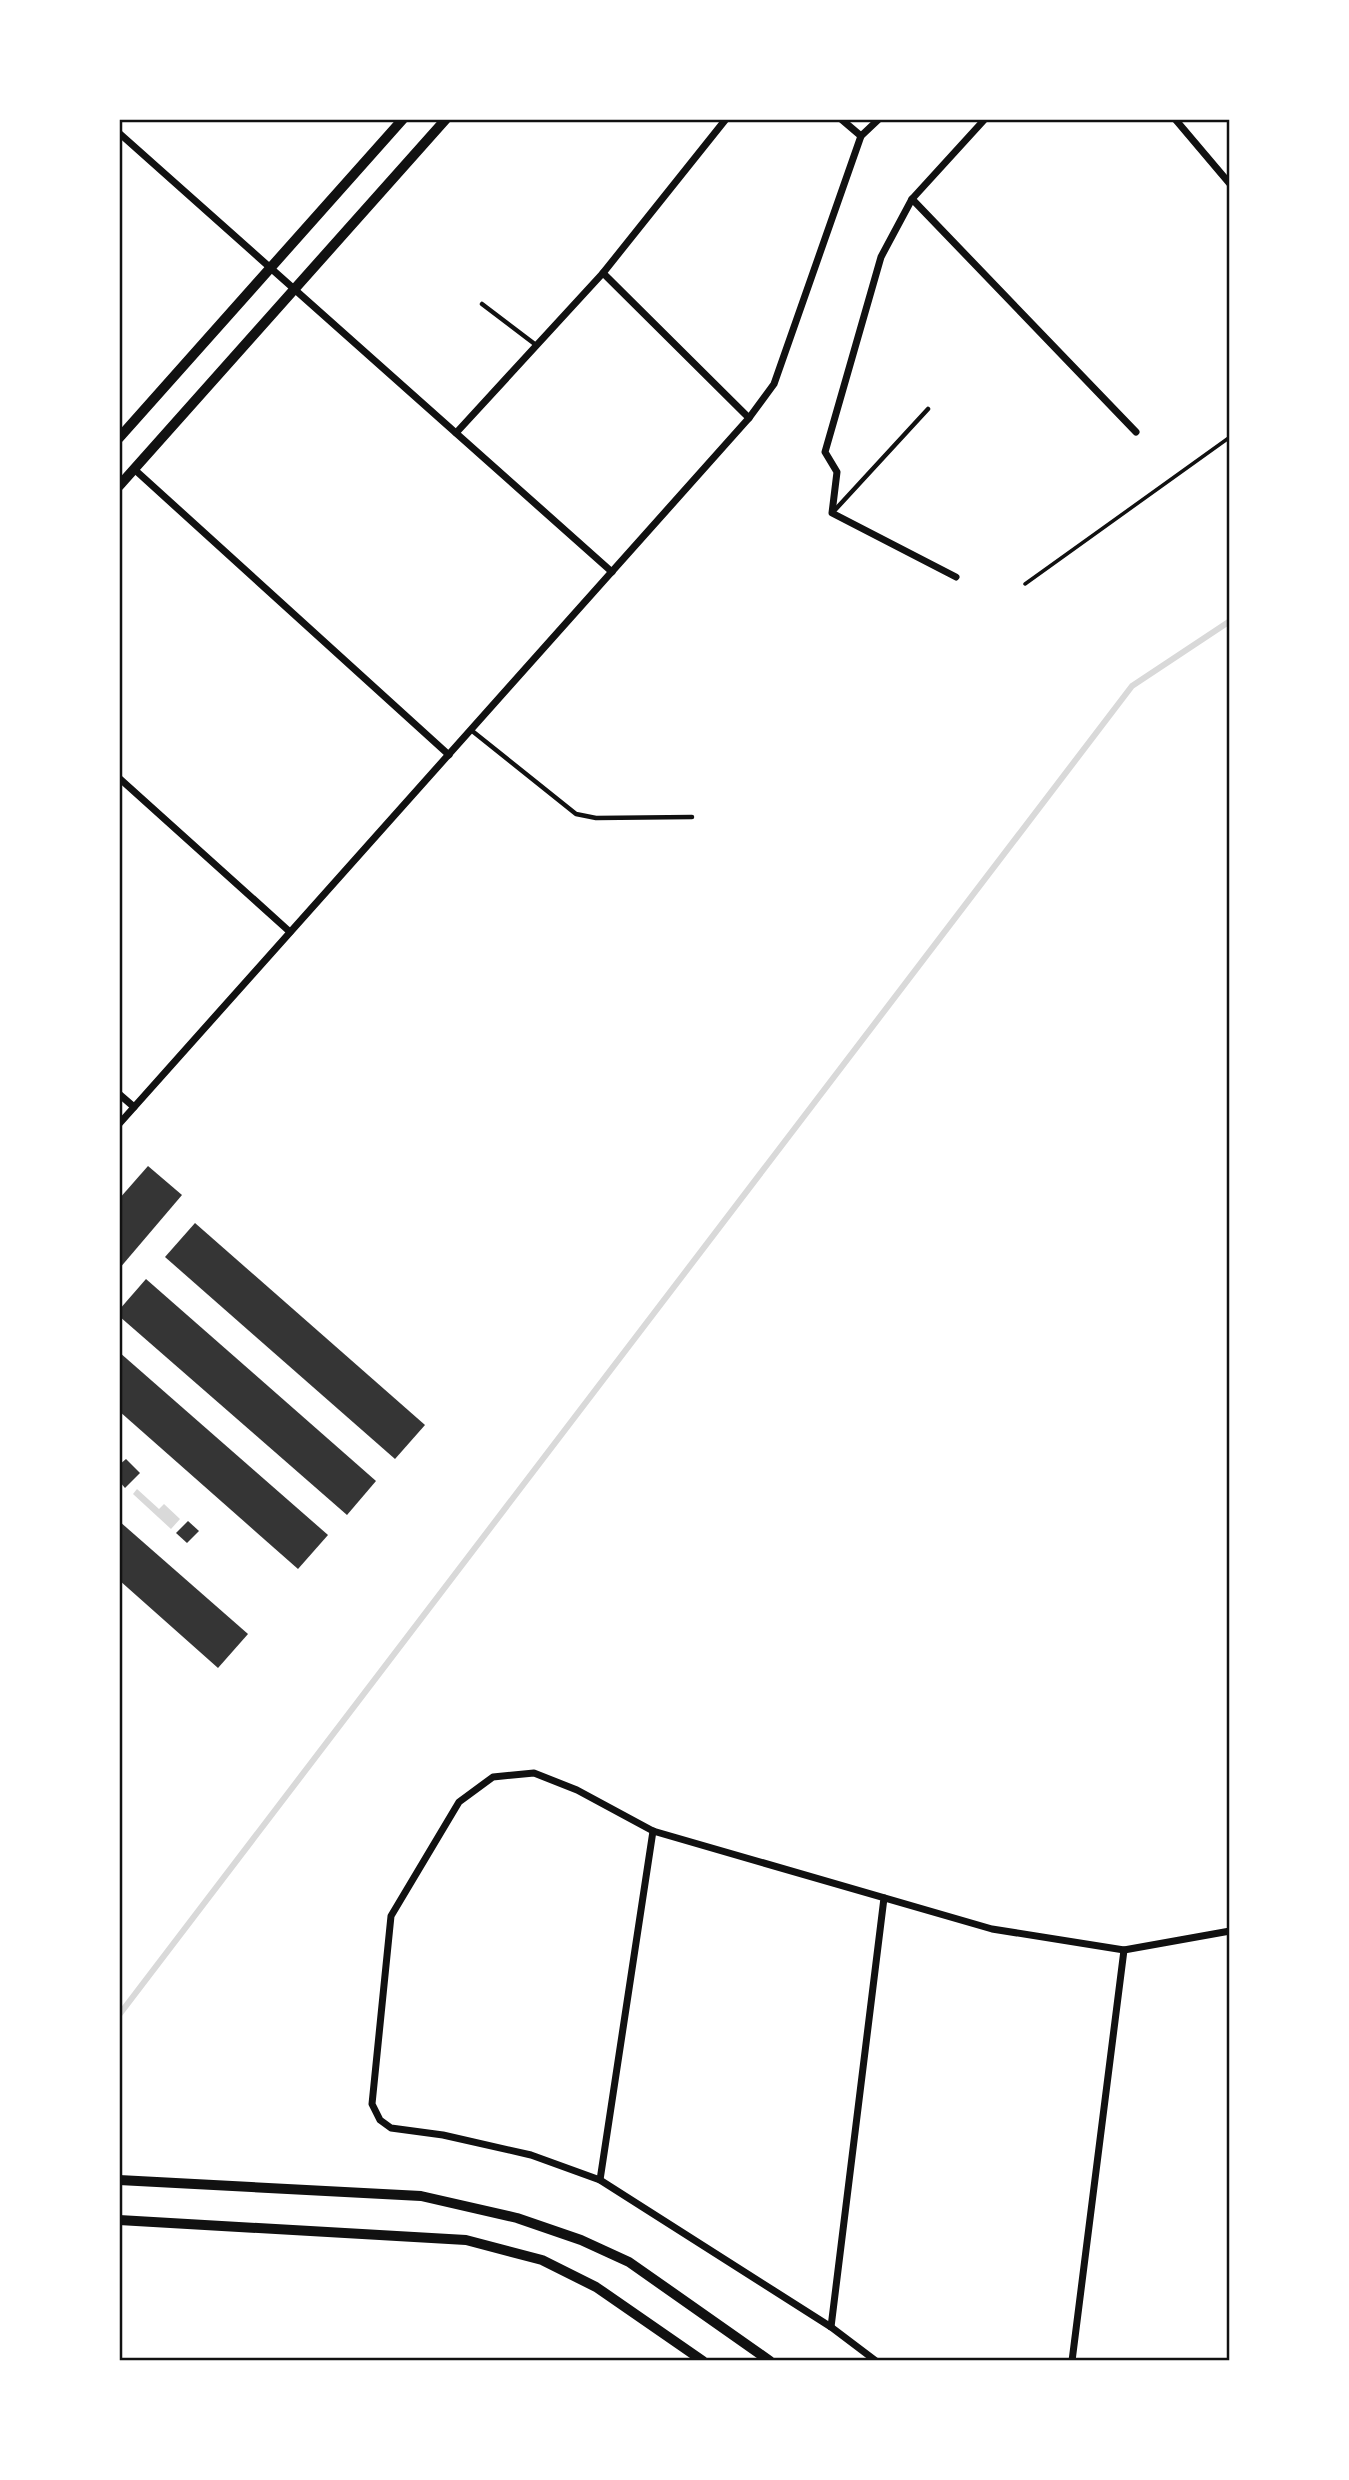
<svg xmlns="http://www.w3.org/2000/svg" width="1349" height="2480" font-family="'Source Serif 4',serif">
  <rect width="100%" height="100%" fill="#fff"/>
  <!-- water -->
  <polygon fill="#d9d9d9" points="137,1489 159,1509 164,1504 180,1519 171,1529 133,1494"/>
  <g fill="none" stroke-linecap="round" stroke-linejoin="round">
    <!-- stream -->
    <polyline stroke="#d9d9d9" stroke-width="6" points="119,2015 1132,686 1230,621"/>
  </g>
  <!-- building -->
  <g fill="#353535">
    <polygon points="148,1166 182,1195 119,1269 119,1199"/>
    <polygon points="195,1223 425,1425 395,1459 165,1257"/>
    <polygon points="146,1279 376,1481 347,1515 119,1316 119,1310"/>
    <polygon points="119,1352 328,1535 298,1569 119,1411"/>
    <polygon points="126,1459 140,1473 125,1488 119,1481 119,1465"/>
    <polygon points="119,1521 248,1634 218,1668 119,1580"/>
    <polygon points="188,1521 199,1531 187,1543 176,1533"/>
  </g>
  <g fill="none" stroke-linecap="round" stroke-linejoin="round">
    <!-- path -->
    <polyline stroke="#111" stroke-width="3.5" points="1025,584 1230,437"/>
    <!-- service -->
    <g stroke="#111" stroke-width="4.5">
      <polyline points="482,304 536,345"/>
      <polyline points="834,511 928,409"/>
      <polyline points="471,730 576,814 596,818 692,817"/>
    </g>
    <!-- minor -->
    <g stroke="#111" stroke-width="7">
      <polyline points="841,119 861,136"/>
      <polyline points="1175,119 1230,184"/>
      <polyline points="119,133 612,572"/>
      <polyline points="912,199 1136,432"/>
      <polyline points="603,273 749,418"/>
      <polyline points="456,433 603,273 726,119"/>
      <polyline points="134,469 449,755"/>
      <polyline points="956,577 832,513 837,472 825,452 881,257 912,199 985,119"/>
      <polyline points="119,778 290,932"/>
      <polyline points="119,1094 134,1107"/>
      <polyline points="119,1124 749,418 774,384 861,136 879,119"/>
      <polyline points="600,2180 653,1831"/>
      <polyline points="831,2327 884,1898"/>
      <polyline points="876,2361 831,2327 600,2180 531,2155 443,2135 391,2128 380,2120 372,2104 391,1916 459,1802 493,1777 534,1773 577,1790 653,1831 992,1929 1124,1950 1230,1931"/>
      <polyline points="1072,2361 1124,1950"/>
    </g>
    <!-- tertiary -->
    <g stroke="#111" stroke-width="10">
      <polyline points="119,438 403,119"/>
      <polyline points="119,486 446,119"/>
      <polyline points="119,2180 421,2196 517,2218 581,2240 629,2262 770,2361"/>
      <polyline points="119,2220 466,2240 542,2260 596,2287 703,2361"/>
    </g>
  </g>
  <!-- border -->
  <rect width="1349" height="2480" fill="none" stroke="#ffffff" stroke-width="242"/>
  <rect x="121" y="121" width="1107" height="2238" fill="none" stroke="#111" stroke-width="2.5"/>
</svg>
